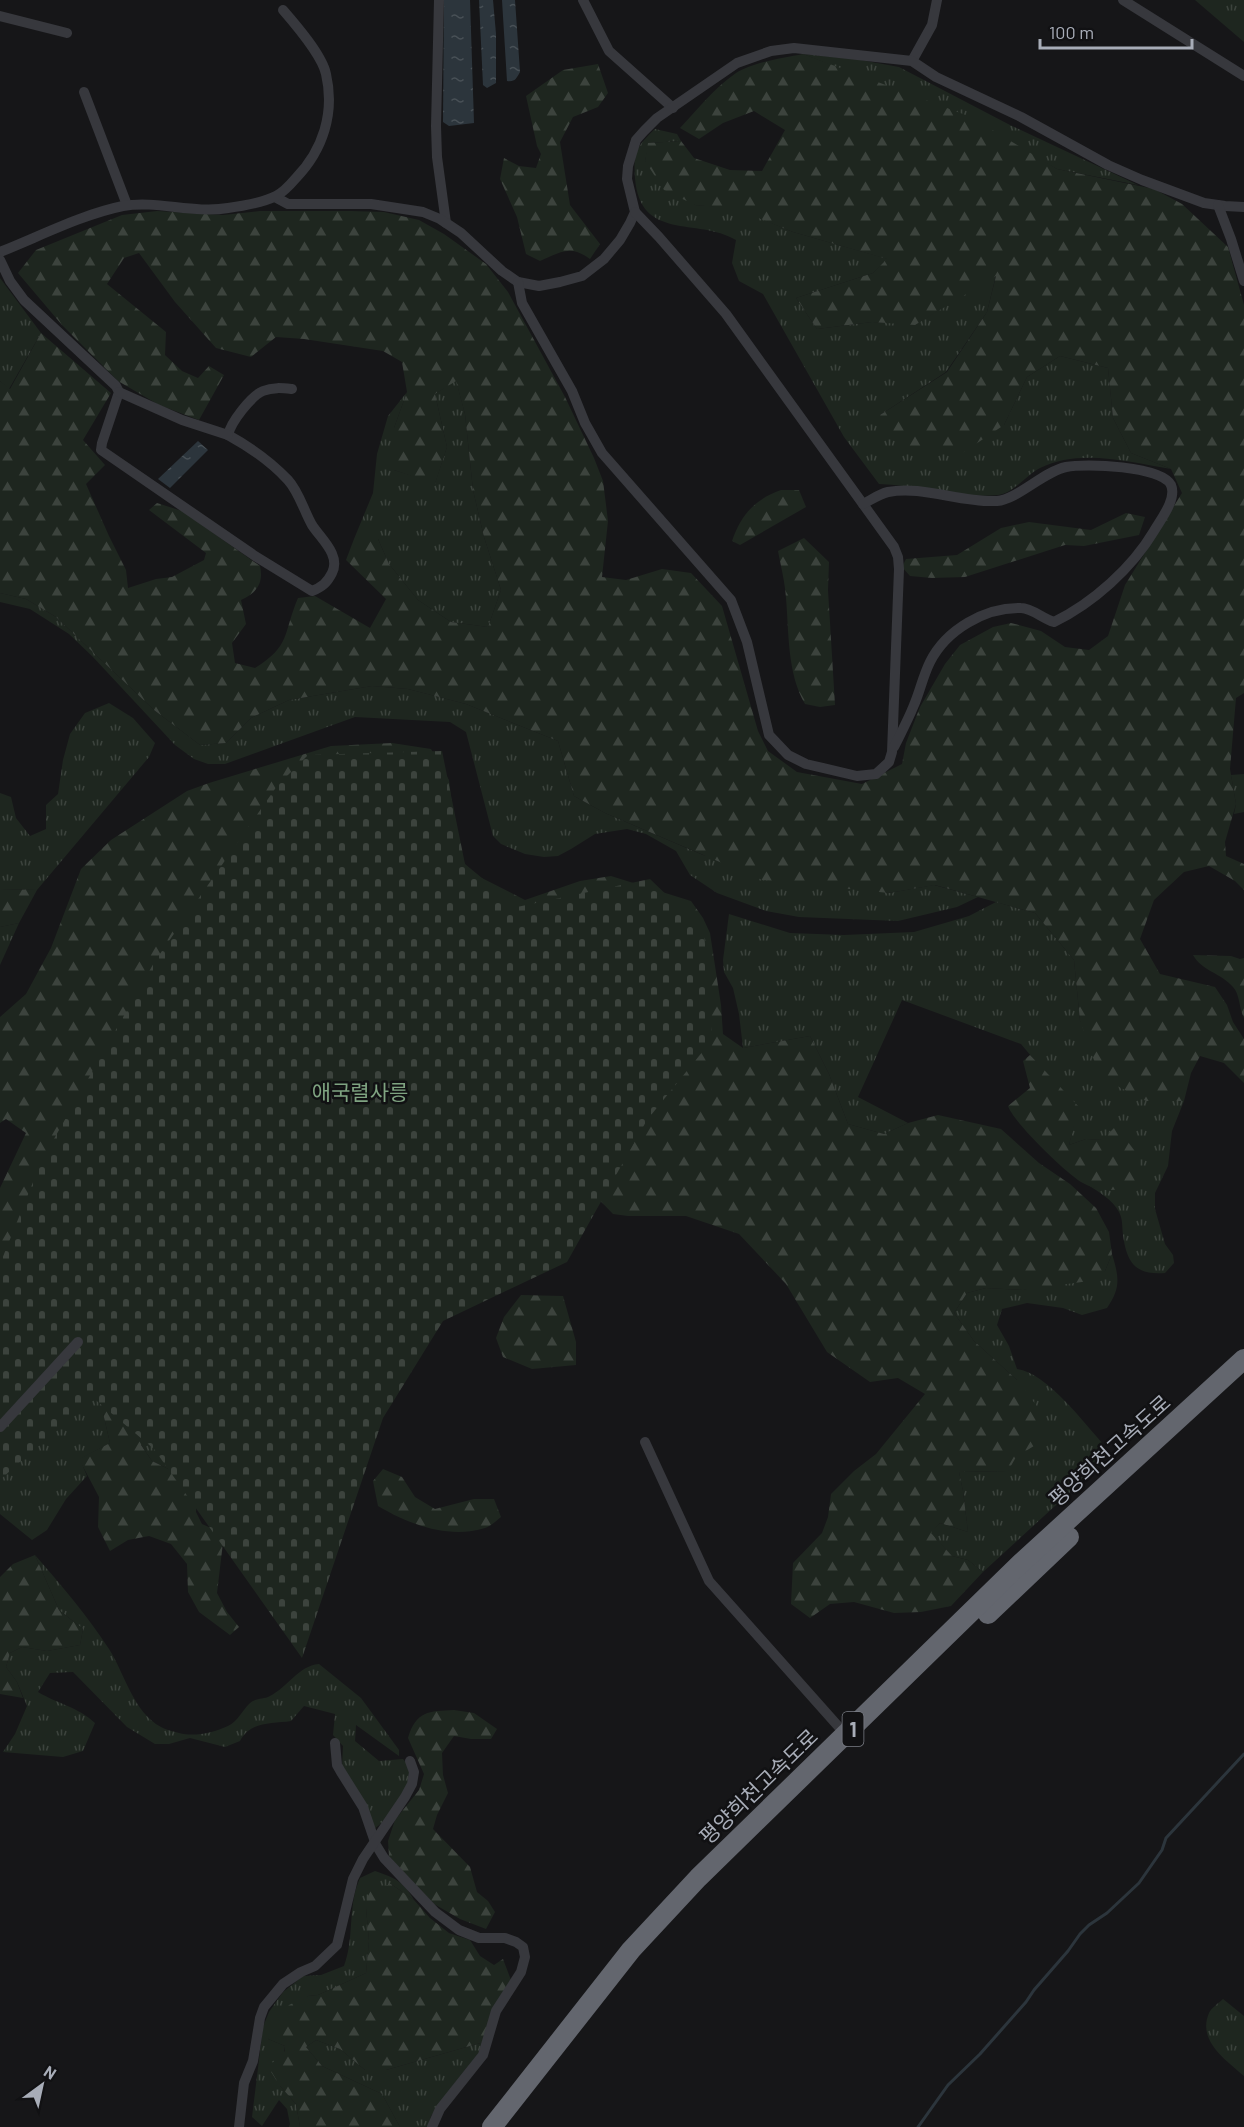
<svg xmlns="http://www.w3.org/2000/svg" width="1244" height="2127" font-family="Barlow,'Noto Sans KR',sans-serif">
  <defs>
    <pattern id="grass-tufts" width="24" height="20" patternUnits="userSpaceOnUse" patternTransform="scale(1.5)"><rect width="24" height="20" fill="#1e261f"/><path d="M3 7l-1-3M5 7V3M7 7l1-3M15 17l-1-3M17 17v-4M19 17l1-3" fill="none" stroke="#3c433d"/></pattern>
    <pattern id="forest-firs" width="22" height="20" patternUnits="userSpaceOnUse" patternTransform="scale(1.5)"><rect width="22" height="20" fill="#1e261f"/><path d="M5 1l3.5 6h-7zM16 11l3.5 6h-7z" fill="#3c433d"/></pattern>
    <pattern id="cemetery-stones" width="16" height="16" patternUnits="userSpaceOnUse" patternTransform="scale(1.5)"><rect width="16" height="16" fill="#1e261f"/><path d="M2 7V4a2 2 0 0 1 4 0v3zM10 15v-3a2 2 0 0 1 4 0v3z" fill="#3c433d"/></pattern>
    <pattern id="water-ripples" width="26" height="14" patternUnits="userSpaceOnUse" patternTransform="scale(1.5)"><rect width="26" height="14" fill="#2c353c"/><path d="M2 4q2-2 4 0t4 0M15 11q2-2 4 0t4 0" fill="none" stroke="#485056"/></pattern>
  </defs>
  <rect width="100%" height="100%" fill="#161618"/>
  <!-- grass -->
  <g fill="url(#grass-tufts)">
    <polygon points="1195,0 1244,0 1244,42"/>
    <polygon points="803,54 855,59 899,67 1010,125 1138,185 1057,169 1019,148 902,93"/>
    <path d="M655,129L677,134L681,141L649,143L645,161L695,205L736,208L793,232L888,259L873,273L796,298L817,329L872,322L916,324L996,275L987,312L946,372L880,415L1004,425L1027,377L1060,356L1108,368L1113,418L1131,453L1171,469C1129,462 1080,448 1040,468C1026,475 1014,493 998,495C959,499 918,485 879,484L844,437L763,294L739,281L732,263L736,240C697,217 640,242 635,178C633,152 637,146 655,129Z"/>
    <polygon points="0,278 41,333 9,389 0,381"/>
    <polygon points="456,380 465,414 473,490 484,537 501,590 488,627 451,622 418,600 389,564 378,539 354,539 373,493 377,454 388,416 407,392 394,428 394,470 435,483 447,447 435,394"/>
    <polygon points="0,593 26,599 56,617 154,710 200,745 226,743 251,718 289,700 372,686 408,689 466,704 558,741 574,796 605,813 703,855 889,893 934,885 978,897 957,907 898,921 799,917 766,911 717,893 690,875 676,851 646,834 627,829 595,834 571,849 558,856 544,857 525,854 501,844 493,836 466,732 450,722 355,717 225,764 208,764 194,759 175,745 93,657 69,634 30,609 0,602"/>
    <polygon points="109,703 133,718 155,743 149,757 37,890 0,889 0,793 11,797 16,818 30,836 46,829 46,805 58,794 63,760 70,734 85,713"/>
    <polygon points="1244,774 1244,812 1234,814 1236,804 1231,775"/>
    <path d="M996,902L1035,913L1074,960L1080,1021L1146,1101H1184L1172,1131L1168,1166L1155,1193V1209L1165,1244L1173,1255L1174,1263L1165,1273C1136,1275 1127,1264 1123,1235C1122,1228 1123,1219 1119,1212C1113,1200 1099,1192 1088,1185L1096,1188L1102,1140L1086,1139L1069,1145L1078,1107L1047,1075L1021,1044L902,1000L858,1097L908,1123L884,1134L848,1124L829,1074L810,1036L743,1048L739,1014L733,988L724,972L723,960L729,914L790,933L844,935L914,932L969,916Z"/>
    <polygon points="19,923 0,965 0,927"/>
    <path d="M1112,1254C1119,1277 1121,1288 1107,1308L1082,1315L1063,1308L1027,1303L1002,1309L997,1325L1009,1346L1017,1369C1047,1373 1084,1423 1104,1445V1461L983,1572L968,1560L952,1556L930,1533L940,1523L968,1532L963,1491L959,1472L1008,1471L1017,1380L974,1341L954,1313L967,1293L986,1288L1023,1290L1105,1271Z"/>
    <polygon points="86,1381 185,1477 152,1461 141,1445 103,1413 110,1443 80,1459 87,1476 66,1499 47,1530 32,1540 0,1514 0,1470"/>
    <path d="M35,1555C61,1585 87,1615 109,1649C125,1674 133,1712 161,1727C166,1730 173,1731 179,1733C194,1737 213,1733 228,1726C238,1721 242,1711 249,1704C256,1697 263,1700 270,1696C288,1687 298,1666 319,1664L361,1698L399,1750V1756L356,1725L355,1741L379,1761L403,1759C405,1762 408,1764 409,1767C416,1784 387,1821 374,1829L342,1766L343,1746L333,1735L335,1714L304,1706L291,1721C271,1724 250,1721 240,1741L225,1747L190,1738L169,1744H155L127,1727L73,1672L50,1673L38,1692C58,1704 78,1707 95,1723L83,1751L63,1757L3,1752L15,1734L27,1706L17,1682L6,1667L10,1653L22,1647L47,1651L80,1645L83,1629L59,1610Z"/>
    <path d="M375,1871C395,1878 403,1881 414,1900L391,1884L366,1908L369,1941L366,1973L318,1995L308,1996L268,2039L285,2046L280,2086L296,2104L300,2127H289L290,2124L287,2109L279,2100L262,2126L252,2117L263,2027L269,2012L283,1992L303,1976L321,1975L344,1966C355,1937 347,1907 360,1878Z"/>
    <path d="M1223,1999L1244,2016V2076C1226,2060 1197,2041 1209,2013C1211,2008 1219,2003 1223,1999Z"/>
    <polygon points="316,2040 340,2049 365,2070 386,2070 484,2042 478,2055 431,2116 428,2127 400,2127 382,2094 322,2066 306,2047"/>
  </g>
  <!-- forest -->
  <g fill="url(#forest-firs)">
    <path d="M803,54L971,117L1057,169L1154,189L1182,204L1228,247L1244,305V693L1236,698L1230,769L1236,804L1225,842L1226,856L1244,864V890L1235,881L1209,866L1184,872L1154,900L1140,939L1160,974L1215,987L1227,1005L1233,1022L1244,1039V1083L1224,1063L1200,1056L1191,1073L1184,1101H1146L1100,1077L1080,1021L1074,960L1035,913L935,885L889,893L762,880L605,813L574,796L558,741L466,704L408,689L372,686L289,700L251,718L226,743L200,745L154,710L56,617L26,599L0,593V381L10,389L41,333L111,393L83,440L105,465L86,484L109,536L126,570L128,588L156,579L172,577L204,560L206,553L149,510L157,503L182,511L260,566C264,584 256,593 241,600L246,624L232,643L235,663L255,668C291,646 283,633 298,598L315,596L370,628L386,599L346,560L354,539H378L389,564L418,600L451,622L488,627L501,590L484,537L473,490L465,414L456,381L435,394L447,447L435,484L394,470V428L407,392L402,362L383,351L304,339L276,337L251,357L216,348L175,302L139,253L124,258L107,284L166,332L165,355L182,371L198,378L209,366L224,375L199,420L159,405L118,381L62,325L18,273L36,250L122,215L157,211L223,215L260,211H351L384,212L419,220L444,234L486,264L508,292L565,397L594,458L603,481L608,521L602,577L626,580L662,569L691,573L722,606L758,731L768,751L797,772L862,784L902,764L906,743L920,707L945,664L960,645L993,627L1011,623L1041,631L1065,647L1089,650L1108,636L1125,585L1182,493L1171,469L1131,453L1113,418L1108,368L1060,356L1027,377L1004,425L958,456L897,444L880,415L947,372L987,312L996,276L915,325L872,322L817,329L796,298L873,273L887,259L793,232L736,209L695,205L664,190L645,161L648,143L681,141L694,158L730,170L762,171L785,130L754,111L723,123L699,139L680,128C698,109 714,88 736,73C753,62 783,58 803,54Z"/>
    <path d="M598,64L608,93L598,107L573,117L560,142L570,205L600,244L590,259C570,244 561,252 540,261L526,254L517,217L500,179L504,158L519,166L536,168L541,154L537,146L526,96L563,70Z"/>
    <path d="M781,490H799L806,507L740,545L732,541C741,515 755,499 781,490Z"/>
    <polygon points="1126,513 1145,517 1139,535 1084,546 1065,545 965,577 932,578 910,576 902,567 906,559 957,555 1001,528 1029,522 1091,530"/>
    <path d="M804,538L829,562L828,590L835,705L820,707L805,704C787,673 789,632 786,598C785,582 781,567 778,551Z"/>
    <polygon points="392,743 431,749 449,780 457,846 468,871 525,900 580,881 611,876 691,901 703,918 710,933 721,1005 723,1034 743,1048 810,1036 829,1074 848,1124 884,1134 908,1123 938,1115 1001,1129 1039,1163 1070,1184 1096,1208 1109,1232 1112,1254 1105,1271 1089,1281 1023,1290 986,1288 967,1293 954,1313 974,1341 1017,1380 1036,1405 1042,1441 1016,1457 1008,1471 959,1472 963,1491 968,1532 940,1523 931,1533 952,1556 968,1560 983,1572 951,1606 921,1612 894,1613 854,1602 830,1604 810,1618 791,1604 793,1563 822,1533 828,1517 831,1494 854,1471 876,1454 925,1394 898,1378 870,1382 827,1352 786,1284 739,1234 686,1216 628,1216 613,1214 585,1185 0,1319 0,1188 26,1133 6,1119 0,1123 0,1017 26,994 51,948 81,869 111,840 187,791 209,783 331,746"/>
    <polygon points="0,889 37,890 19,923 0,927"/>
    <path d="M1193,955L1231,956L1240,959L1244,958V1018C1239,1009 1240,994 1233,987C1221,973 1202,971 1193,955Z"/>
    <path d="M1030,1055L1079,1107L1069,1145L1086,1139L1102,1140L1116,1126L1140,1158V1177C1126,1194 1100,1193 1081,1182C1065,1172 1014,1123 1008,1106L1030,1088L1023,1061Z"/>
    <polygon points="521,1295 563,1296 576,1342 576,1365 532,1369 503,1357 496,1338 504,1317"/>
    <polygon points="104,1399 157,1422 141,1445 152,1461 185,1477 197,1494 196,1512 202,1524 224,1534 217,1593 227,1612 239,1627 230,1635 199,1612 188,1592 187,1564 171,1544 149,1536 128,1540 110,1551 98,1527 99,1497 79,1459 110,1443 103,1413"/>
    <path d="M383,1469L402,1477L415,1497L435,1509L474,1499H494L501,1517C496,1521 491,1526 485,1528C449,1539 410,1525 378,1506L373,1481Z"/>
    <polygon points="35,1555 59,1610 83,1629 80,1645 47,1651 22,1647 10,1653 6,1667 17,1682 23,1698 0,1694 0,1577 13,1564"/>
    <path d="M454,1710L474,1713L497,1729L491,1739H471L454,1736L442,1753L443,1775L448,1793L437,1815L433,1829L470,1867L477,1892L488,1901L495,1912L486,1929L460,1919L434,1904L400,1869L389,1856L388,1841L395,1820L419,1790L424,1774L408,1738C416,1711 429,1711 454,1710Z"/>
    <polygon points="391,1884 414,1900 430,1918 449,1933 470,1940 480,1956 494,1965 503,1959 511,1980 484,2042 386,2070 365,2070 340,2049 316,2040 306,2047 322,2066 382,2094 400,2127 300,2127 296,2104 280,2086 268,2067 285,2051 285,2046 268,2039 280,2016 289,2005 308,1996 318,1995 366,1973 369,1941 366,1908 369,1890"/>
  </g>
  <!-- cemetery -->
  <polygon fill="url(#cemetery-stones)" points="442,751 465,864 517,907 650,879 704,931 712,1040 647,1120 567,1262 443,1321 383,1418 302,1658 154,1449 92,1397 0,1480 0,1264 42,1160 155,961 277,786 308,755"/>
  <!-- water -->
  <g fill="url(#water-ripples)">
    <polygon points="444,0 470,0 474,123 449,126 443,122"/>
    <polygon points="479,0 493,0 496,34 496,83 487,88 483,85"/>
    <path d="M502,0H515L520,72C516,79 515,82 507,81Z"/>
    <polygon points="198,441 208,450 170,488 158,479"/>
  </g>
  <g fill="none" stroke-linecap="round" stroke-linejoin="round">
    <!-- stream -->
    <polyline stroke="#2c353c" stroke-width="3" points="918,2127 948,2085 980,2054 1026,2002 1034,1990 1068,1951 1080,1934 1089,1925 1107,1913 1139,1883 1162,1850 1166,1838 1244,1754"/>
    <!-- street -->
    <g stroke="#37383d" stroke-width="10">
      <polyline points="439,0 436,126 437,157 446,223"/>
      <polyline points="583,0 609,51 673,108"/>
      <polyline points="1123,0 1244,76"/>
      <polyline points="0,16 67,33"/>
      <polyline points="912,61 932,25 937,0"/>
      <polyline points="84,92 127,205"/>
      <polyline points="275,197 288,204 371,204 423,212 440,219 461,233 502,271 518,282 539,286 560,282 582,276 604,259 620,240 630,223 635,212 627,179 628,166 636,140 644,131 657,118 737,63 771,51 794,48 912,61 936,77 1021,117 1108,165 1142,180 1204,203 1225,206 1244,207"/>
      <polyline points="1218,205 1231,239 1244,281"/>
      <path d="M0,252C38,237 83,214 123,206C157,200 193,214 228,208C243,206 262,203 276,196C284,192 290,185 296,178C323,150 335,113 326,74C322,55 296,25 283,10"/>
      <path d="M0,260L10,281L24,300L116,386L119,392L102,443L101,450L255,556L312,591C322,587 327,583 332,573C341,555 321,539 312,525C304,511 299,492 288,480C271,462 250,447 228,435C231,422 251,396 263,391C273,387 282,388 292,389"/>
      <polyline points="518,282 522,303 572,391 585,423 602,453 731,600 747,642 769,735 788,755 806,764 857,776 876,774 889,762 892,752 899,569 898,557 894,547 726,314 659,237 635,212"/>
      <polyline points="119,392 182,420 228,435"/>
      <path d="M863,504C871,500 879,494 888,492C922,485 961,503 997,501C1018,499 1043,472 1066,467C1085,463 1162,466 1171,485C1177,499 1161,519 1154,531C1132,568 1093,603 1054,622C1043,619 1032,608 1021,608C985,607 946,630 930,662C923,676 920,691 914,705C908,720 901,733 894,747"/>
      <polyline points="0,1427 78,1342"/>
      <polyline points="645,1442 709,1581 846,1735"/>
      <polyline points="335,1743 337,1765 341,1772 363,1807 376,1845 384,1858 435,1912 459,1930 479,1938 505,1938 516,1942 523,1947 525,1957 521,1972 496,2011 483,2055 440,2109 432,2127"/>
      <polyline points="239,2127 244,2083 253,2061 260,2018 264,2007 283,1984 301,1972 315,1966 337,1945 353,1879 363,1859 405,1797 412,1784 414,1772 410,1761"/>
    </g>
    <!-- highway -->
    <g stroke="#63666e" stroke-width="20">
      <polyline points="988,1614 1069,1537"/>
      <polyline points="492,2127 631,1950 698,1878 1021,1563 1244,1359"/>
    </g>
  </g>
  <g text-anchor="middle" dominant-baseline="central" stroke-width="5" stroke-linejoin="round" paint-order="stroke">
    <!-- shield labels -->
    <rect fill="#111113" stroke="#7b7e86" stroke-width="1.5" x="842.5" y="1712" width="21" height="34" rx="4.5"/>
    <g font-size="20" font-weight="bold" fill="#a8adb8">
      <text x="853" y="1729">1</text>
    </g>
    <!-- park labels -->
    <g font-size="21" fill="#7fa381" stroke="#111113">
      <text x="360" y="1091">애국렬사릉</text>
    </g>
    <!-- street labels -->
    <g font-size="21" fill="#a8adb8" stroke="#111113">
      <text transform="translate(1109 1450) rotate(-42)">평양희천고속도로</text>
      <text transform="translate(758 1786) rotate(-44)">평양희천고속도로</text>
    </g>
  </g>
  <!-- north arrow -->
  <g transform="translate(42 2085) rotate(33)" stroke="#111113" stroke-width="4.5" paint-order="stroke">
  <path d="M0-4.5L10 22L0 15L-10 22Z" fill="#a8adb8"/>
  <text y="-9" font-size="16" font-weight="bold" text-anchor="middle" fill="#a8adb8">N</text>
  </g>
  <!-- scale -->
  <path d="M1040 39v9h152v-9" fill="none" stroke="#a8adb8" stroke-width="3"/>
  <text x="1049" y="39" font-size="18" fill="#a8adb8" stroke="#111113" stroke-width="4.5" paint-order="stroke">100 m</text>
</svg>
